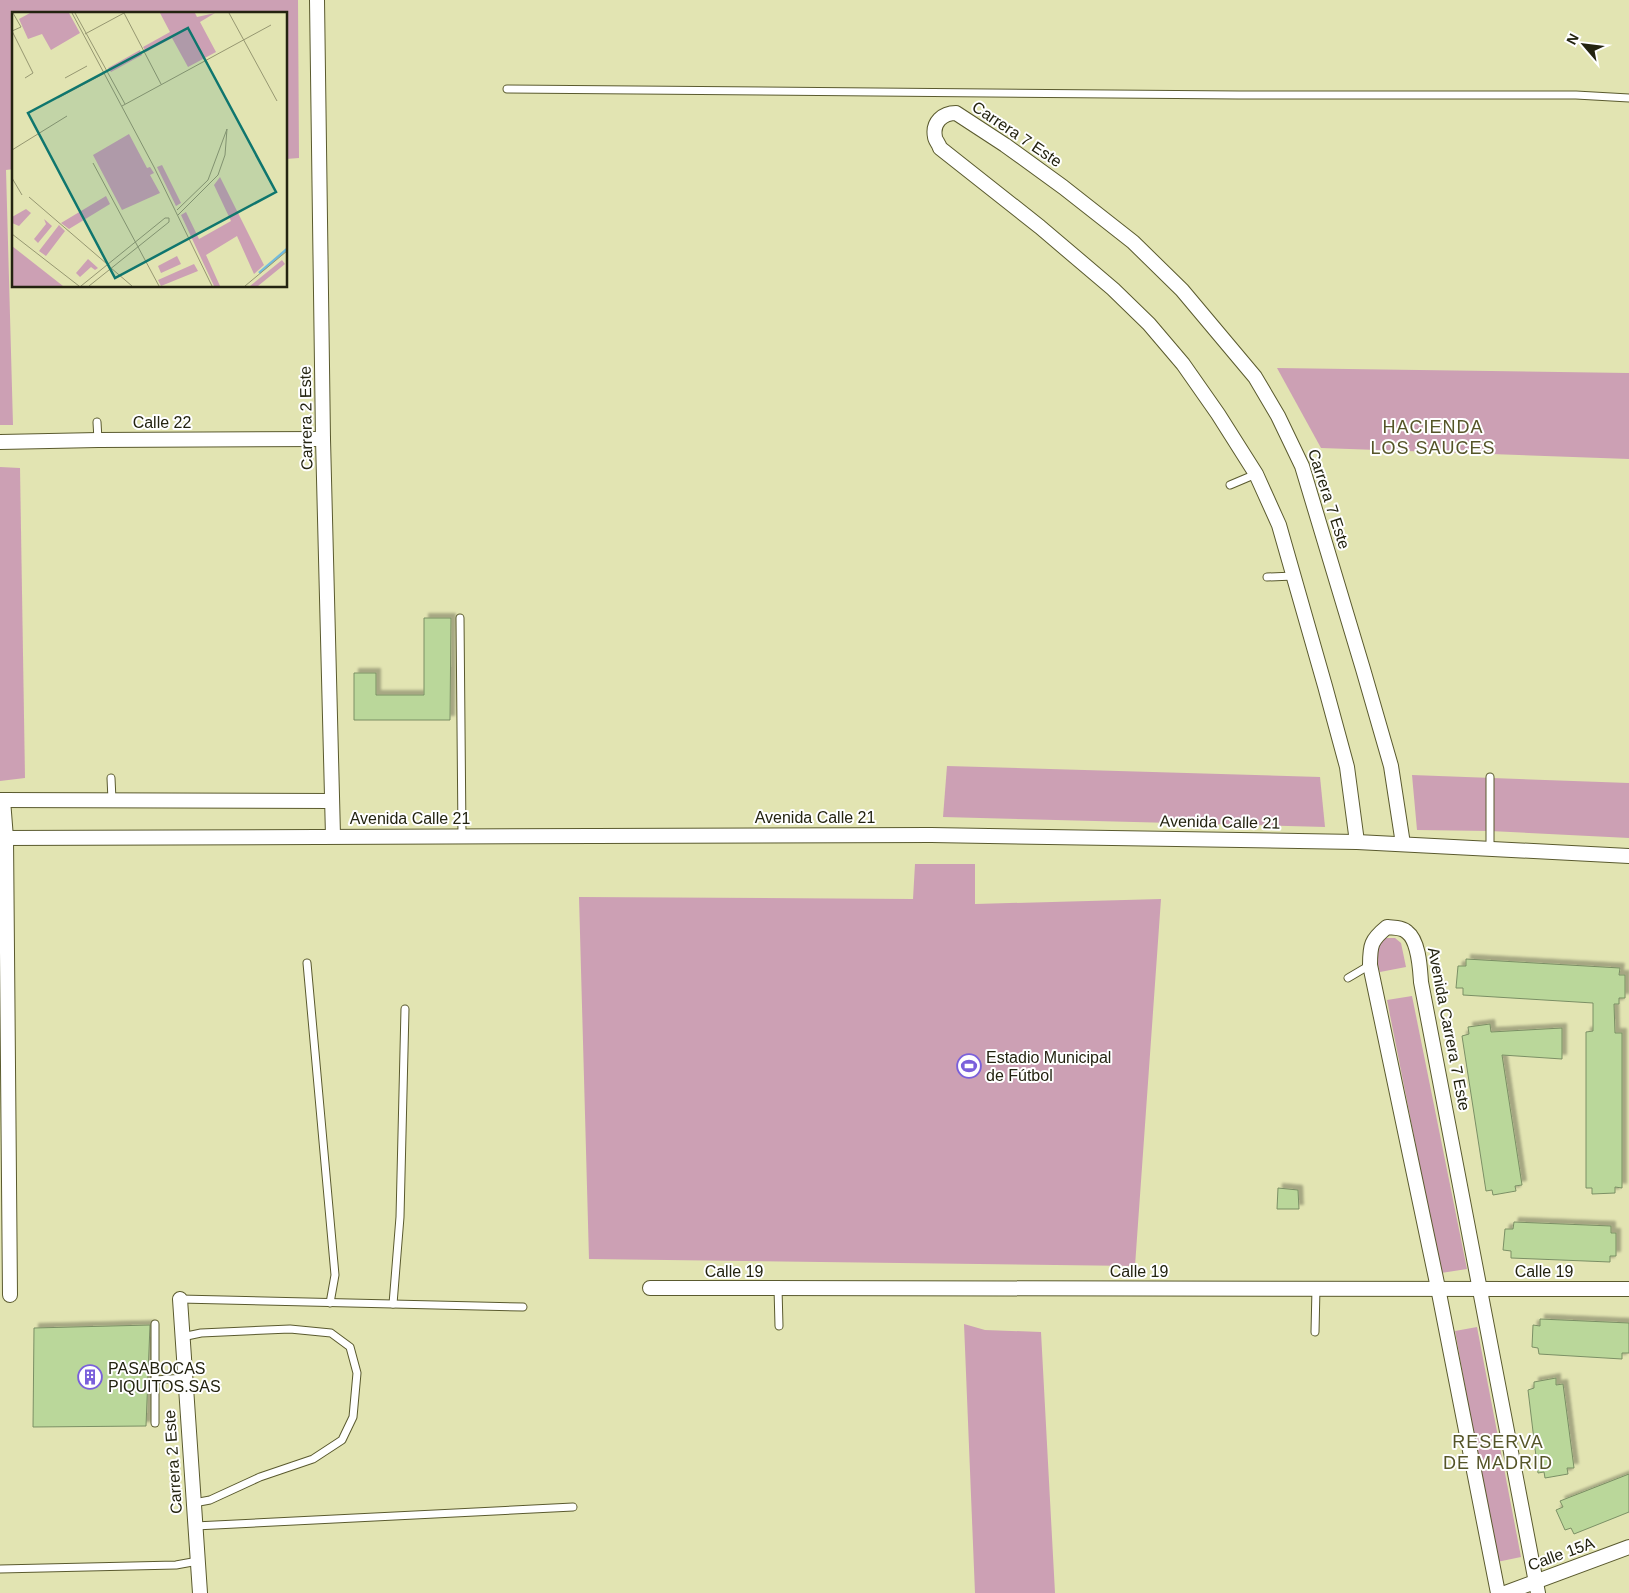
<svg xmlns="http://www.w3.org/2000/svg" width="1629" height="1593" font-family="Helvetica,sans-serif">
  <defs>
    <filter id="shadow"><feDropShadow dx="4.5" dy="-4.5" stdDeviation="1" flood-color="#0004"/></filter>
  </defs>
  <rect width="100%" height="100%" fill="#e2e4b2"/>
  <!-- green -->
  <g fill="#cca0b4">
    <polygon points="0,0 298,0 299,158 286,159 286,14 14,14 14,169 6,170 13,425 0,425"/>
    <polygon points="1277,368 1629,373 1629,459 1321,448"/>
    <polygon points="0,467 20,468 25,778 0,781"/>
    <polygon points="947,766 1320,777 1325,827 943,817"/>
    <polygon points="1412,775 1629,783 1629,838 1490,831 1417,830"/>
    <polygon points="915,864 975,864 975,904 1161,899 1135,1266 589,1259 579,897 913,899"/>
    <polygon points="1386,938 1395,938 1401,943 1406,967 1380,972 1375,955 1377,945"/>
    <polygon points="1412,996 1467,1269 1441,1273 1387,1000"/>
    <polygon points="964,1324 985,1330 1041,1332 1055,1593 975,1593"/>
    <polygon points="1477,1327 1521,1557 1497,1562 1455,1331"/>
  </g>
  <!-- building -->
  <g fill="#bad79a" stroke="#7b8f65" filter="url(#shadow)">
    <polygon points="424,618 451,618 450,720 354,720 354,673 376,673 376,695 424,695"/>
    <polygon points="1466,959 1620,968 1619,975 1625,975 1625,998 1619,998 1619,1004 1614,1004 1615,1033 1622,1033 1622,1188 1615,1187 1615,1193 1592,1194 1592,1188 1586,1188 1586,1032 1593,1031 1593,1003 1463,995 1463,988 1456,988 1458,966 1466,966"/>
    <polygon points="1490,1024 1491,1032 1562,1028 1562,1059 1502,1055 1522,1185 1515,1186 1516,1191 1493,1195 1492,1190 1486,1191 1462,1036 1469,1034 1468,1027"/>
    <polygon points="1278,1188 1298,1190 1299,1209 1277,1209"/>
    <polygon points="1514,1222 1611,1226 1611,1233 1616,1233 1616,1256 1610,1256 1610,1262 1511,1258 1511,1251 1503,1250 1505,1229 1513,1229"/>
    <polygon points="1540,1319 1629,1323 1629,1353 1622,1353 1622,1359 1539,1354 1538,1348 1532,1347 1533,1325 1540,1326"/>
    <polygon points="150,1325 146,1426 33,1427 34,1328"/>
    <polygon points="1556,1378 1556,1385 1563,1384 1574,1468 1567,1468 1568,1474 1545,1478 1544,1472 1538,1473 1528,1390 1534,1388 1534,1382"/>
    <polygon points="1629,1474 1629,1512 1574,1534 1571,1528 1565,1530 1556,1510 1563,1507 1560,1501"/>
  </g>
  <g fill="none" stroke-linecap="round" stroke-linejoin="round">
    <!-- lane casing -->
    <g stroke="#5a5a2e" stroke-width="9">
      <g id="lane">
        <polyline points="507,89 1239,95 1576,95 1629,98"/>
        <polyline points="97,422 98,440"/>
        <polyline points="1230,485 1256,474"/>
        <polyline points="1267,577 1294,576"/>
        <polyline points="460,618 462,835"/>
        <polyline points="1490,777 1490,849"/>
        <polyline points="111,778 112,800"/>
        <polyline points="307,963 335,1275 330,1303"/>
        <polyline points="1348,978 1370,965"/>
        <polyline points="778,1288 779,1326"/>
        <polyline points="180,1299 523,1307"/>
        <polyline points="393,1304 400,1217 405,1009"/>
        <polyline points="1315,1332 1316,1288"/>
        <polyline points="182,1337 201,1333 290,1329 331,1333 350,1347 357,1373 353,1417 342,1440 313,1459 260,1477 210,1500 194,1503"/>
        <polyline points="155,1380 185,1378"/>
        <polyline points="155,1423 155,1324"/>
        <polyline points="195,1526 573,1507"/>
        <polyline points="0,1569 176,1565 198,1561"/>
      </g>
    </g>
    <!-- street casing -->
    <g stroke="#5a5a2e" stroke-width="16">
      <g id="street">
        <polyline points="317,0 323,439 333,836"/>
        <polyline points="0,442 98,440 323,439"/>
        <polyline points="0,800 332,801"/>
        <polyline points="3,800 6,838 10,1295"/>
        <polyline points="0,838 931,835 1357,842 1629,856"/>
        <path d="M1357,842L1347,767L1325,686L1279,525L1256,474L1218,414L1183,364L1149,324L1113,289L1040,227L940,148C939,144 935,140 935,137C932,122 943,113 956,113L1005,145L1063,187L1133,242L1182,290L1255,377L1278,416L1302,466L1363,669L1391,766L1403,844"/>
        <polyline points="650,1288 1629,1289"/>
        <polyline points="180,1299 200,1593"/>
        <path d="M1498,1593L1438,1288L1370,965C1370,945 1371,940 1387,927C1393,928 1402,927 1407,932C1419,941 1420,968 1421,982L1538,1593"/>
        <polyline points="1505,1593 1629,1547"/>
      </g>
    </g>
    <!-- lane -->
    <use href="#lane" stroke="#fff" stroke-width="7"/>
    <!-- street -->
    <use href="#street" stroke="#fff" stroke-width="14"/>
  </g>
  <!-- icons -->
  <defs>
    <g id="stadium-ring" transform="scale(1.25)"><circle r="9.5" fill="#fff" stroke="#7a60db" stroke-width="1.5"/><path d="M0-5a6.5 5 0 1 0 0 10a6.5 5 0 1 0 0-10ZM-3.5-1.8h7v3.6h-7Z" fill="#7a60db"/></g>
    <g id="building-ring" transform="scale(1.25)"><circle r="9.5" fill="#fff" stroke="#7a60db" stroke-width="1.5"/><path d="M-4-6H4V6H1V3H-1V6H-4ZM-2.5-4.3h1.7v1.8h-1.7ZM.8-4.3h1.7v1.8H.8ZM-2.5-1h1.7V.8h-1.7ZM.8-1h1.7V.8H.8Z" fill="#7a60db"/></g>
  </defs>
  <g fill-rule="evenodd">
    <use href="#stadium-ring" x="969" y="1066"/>
    <use href="#building-ring" x="90" y="1377"/>
  </g>
  <g text-anchor="middle" dominant-baseline="central" stroke-width="4" stroke-linejoin="round" paint-order="stroke">
    <!-- street labels -->
    <g font-size="16" fill="#232310" stroke="#fff">
      <text transform="translate(1017 134) rotate(34)">Carrera 7 Este</text>
      <text transform="translate(306 418) rotate(-91)">Carrera 2 Este</text>
      <text x="162" y="422">Calle 22</text>
      <text transform="translate(1329 499) rotate(72)">Carrera 7 Este</text>
      <text x="815" y="817">Avenida Calle 21</text>
      <text x="410" y="818">Avenida Calle 21</text>
      <text transform="translate(1220 822) rotate(1)">Avenida Calle 21</text>
      <text transform="translate(1449 1029) rotate(79)">Avenida Carrera 7 Este</text>
      <text x="734" y="1271">Calle 19</text>
      <text x="1139" y="1271">Calle 19</text>
      <text x="1544" y="1271">Calle 19</text>
      <text transform="translate(173 1462) rotate(-94)">Carrera 2 Este</text>
      <text transform="translate(1561 1554) rotate(-20)">Calle 15A</text>
    </g>
    <!-- poi labels -->
    <g font-size="16" fill="#232310" stroke="#fff" text-anchor="start">
      <text x="986" y="1057">Estadio Municipal<tspan x="986" dy="18">de Fútbol</tspan></text>
      <text x="108" y="1368">PASABOCAS<tspan x="108" dy="18">PIQUITOS.SAS</tspan></text>
    </g>
    <!-- neighbourhood labels -->
    <g font-size="18" letter-spacing="1" fill="#555528" stroke="#fff">
      <text x="1433" y="427">HACIENDA<tspan x="1433" dy="21">LOS SAUCES</tspan></text>
      <text x="1498" y="1442">RESERVA<tspan x="1498" dy="21">DE MADRID</tspan></text>
    </g>
  </g>
  <!-- overview -->
  <g transform="translate(12 12)">
    <rect width="275" height="275" fill="#e2e4b2"/>
    <path d="M18,1H57L68,21L39,38L30,22L16,27L7,7ZM148,1H183L185,5L203,1L188,10L204,40L176,55L160,26L134,40L131,35L158,20ZM128,38L130,43L99,60L96,56ZM117,122L135,156L138,155L142,161L138,163L148,181L110,198L81,143ZM150,153L169,191L164,194L145,155ZM208,165L252,253L242,262L225,224L194,243L208,274H202L169,203L174,200L187,227L219,209L202,173ZM94,184L98,192L57,217L49,211ZM14,197L19,201L7,214L0,211V205ZM32,207L40,214L26,231L22,227L34,212ZM47,213L53,219L34,244L27,239ZM0,234L51,274H0ZM165,244L169,252L149,261L146,254ZM76,247L86,256L83,258L79,255L68,265L64,261ZM270,248L273,252L246,274H238ZM182,252L186,259L149,274L146,268Z" fill="#cca0b4"/>
    <path fill="none" stroke="#72bbdd" stroke-width="2.5" d="M247,261L275,237"/>
    <path fill="none" stroke="#969771" stroke-width="1" d="M1,1L9,15L0,19L21,61L13,66M60,1L142,155L200,274M63,1L113,92M112,1L149,72M217,1L265,89M73,22L112,1M53,66L75,54M46,86L93,61M110,94L259,13M0,138L55,104M81,151L147,274M0,166L10,183M17,185L95,252M165,198L196,168L215,117L213,143L206,163L166,203M0,222L67,274M99,256L120,274M69,274L153,206H157V210L77,274M233,274L275,239"/>
    <path fill="#0f766e" fill-opacity="0.15" stroke="#0f766e" stroke-width="2.5" d="M176,16L264,180L103,266L16,101Z"/>
    <rect width="275" height="275" fill="none" stroke="#232310" stroke-width="2.5"/>
  </g>
  <!-- north arrow -->
  <g transform="translate(1584 45) rotate(298)" stroke="#ffffff" stroke-width="4" paint-order="stroke">
  <path d="M0-4L9 19L0 12L-9 19Z" fill="#232310"/>
  <text y="-8" font-size="14" font-weight="bold" text-anchor="middle" fill="#232310">N</text>
  </g>
</svg>
